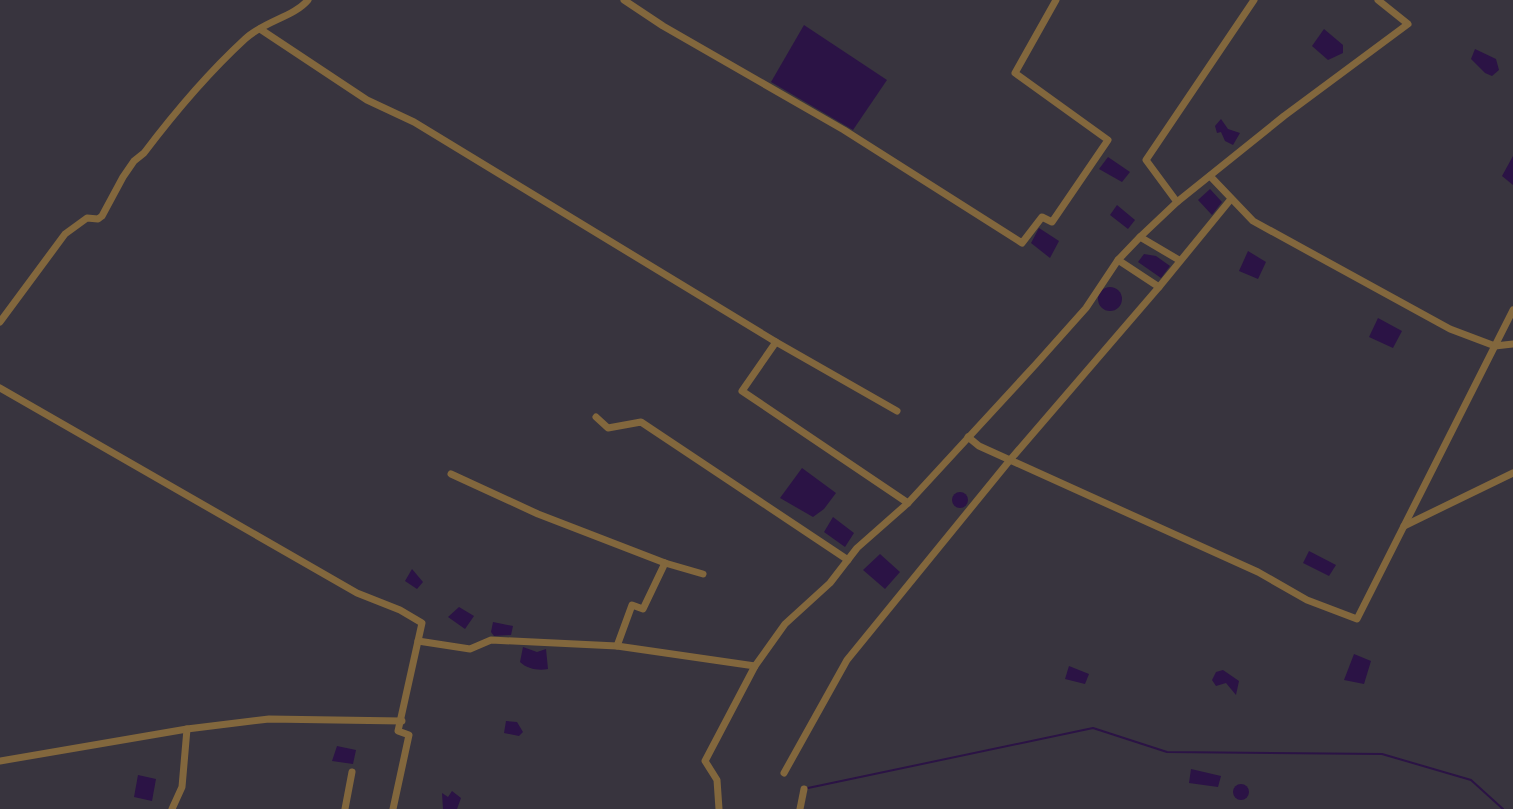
<svg xmlns="http://www.w3.org/2000/svg" width="1513" height="809" font-family="Quicksand,sans-serif">
  <rect width="100%" height="100%" fill="#38343e"/>
  <!-- water -->
  <g fill="#2b1345">
    <polygon points="804,25 887,80 853,130 771,82"/>
    <polygon points="1324,29 1343,45 1343,53 1328,60 1312,46"/>
    <polygon points="1475,49 1496,59 1499,70 1492,76 1485,73 1471,59"/>
    <polygon points="1221,119 1228,129 1240,133 1233,145 1225,141 1221,132 1217,133 1215,126"/>
    <polygon points="1513,156 1513,185 1502,176"/>
    <polygon points="1108,157 1130,172 1122,182 1099,169"/>
    <polygon points="1210,189 1222,202 1212,215 1198,200"/>
    <polygon points="1117,205 1135,220 1128,229 1110,215"/>
    <polygon points="1039,228 1059,241 1050,258 1031,243"/>
    <polygon points="1248,251 1266,262 1258,279 1239,271"/>
    <polygon points="1144,254 1156,256 1170,266 1161,278 1138,262"/>
    <circle cx="1110" cy="299" r="12"/>
    <polygon points="1378,318 1402,331 1393,348 1369,337"/>
    <polygon points="802,468 836,493 824,509 813,517 780,498"/>
    <circle cx="960" cy="500" r="8"/>
    <polygon points="833,517 854,533 845,547 824,532"/>
    <polygon points="1309,551 1336,565 1329,576 1303,563"/>
    <polygon points="880,554 900,572 885,589 863,570"/>
    <polygon points="412,569 423,582 417,589 405,581"/>
    <polygon points="459,607 474,616 465,629 448,617"/>
    <polygon points="493,622 513,626 511,635 494,636 491,632"/>
    <path d="M523,647L537,652L546,649L548,669C539,671 527,669 520,662Z"/>
    <polygon points="1354,654 1371,661 1364,684 1344,680"/>
    <polygon points="1069,666 1089,674 1085,684 1065,679"/>
    <polygon points="1223,670 1239,681 1236,695 1226,683 1216,686 1212,680 1216,672"/>
    <polygon points="506,721 517,722 523,732 519,736 504,733"/>
    <polygon points="337,746 356,750 353,764 332,761"/>
    <polygon points="1191,769 1221,776 1218,787 1189,783"/>
    <polygon points="138,775 156,779 152,801 134,797"/>
    <circle cx="1241" cy="792" r="8"/>
    <polygon points="452,791 461,798 457,809 443,809 442,793 448,797"/>
  </g>
  <g fill="none" stroke-linecap="round" stroke-linejoin="round">
    <!-- stream -->
    <polyline stroke="#2b1345" stroke-width="2" points="808,788 1093,728 1167,752 1382,754 1471,780 1503,809"/>
    <!-- minor -->
    <g stroke="#82673d" stroke-width="7">
      <polyline points="624,0 663,26 844,130 1022,243 1042,217 1052,222 1108,140 1015,73 1056,0"/>
      <polyline points="260,29 367,100 414,122 776,342 742,391 908,503"/>
      <polyline points="1210,176 1253,221 1450,329 1495,346 1513,344"/>
      <polyline points="1177,202 1146,160 1254,0"/>
      <polyline points="1140,237 1179,260"/>
      <polyline points="1118,260 1159,287"/>
      <path d="M0,322L65,234L87,218L98,219L102,216L123,177L134,161L144,153C175,112 207,74 245,39C264,21 294,17 308,0"/>
      <polyline points="776,342 897,411"/>
      <polyline points="0,388 357,593 400,610 422,623 398,731 409,735 393,809"/>
      <polyline points="596,417 608,428 641,422 848,560"/>
      <polyline points="968,437 979,446 1258,572 1307,600 1357,619 1513,310"/>
      <polyline points="451,474 538,514 665,563 703,574"/>
      <polyline points="1404,526 1513,473"/>
      <polyline points="418,641 470,649 491,640 617,646 755,666"/>
      <polyline points="617,646 632,605 643,609 665,563"/>
      <polyline points="0,761 187,729 269,719 402,721"/>
      <polyline points="784,773 847,660 1010,460 1159,287 1231,199"/>
      <polyline points="172,809 182,787 187,729"/>
      <polyline points="345,809 352,772"/>
      <polyline points="719,809 717,780 705,761 755,666 785,624 830,583 857,548 908,503 1036,364 1086,308 1118,260 1140,237 1177,202 1284,116 1408,24 1378,0"/>
      <polyline points="800,809 804,789"/>
    </g>
  </g>
</svg>
